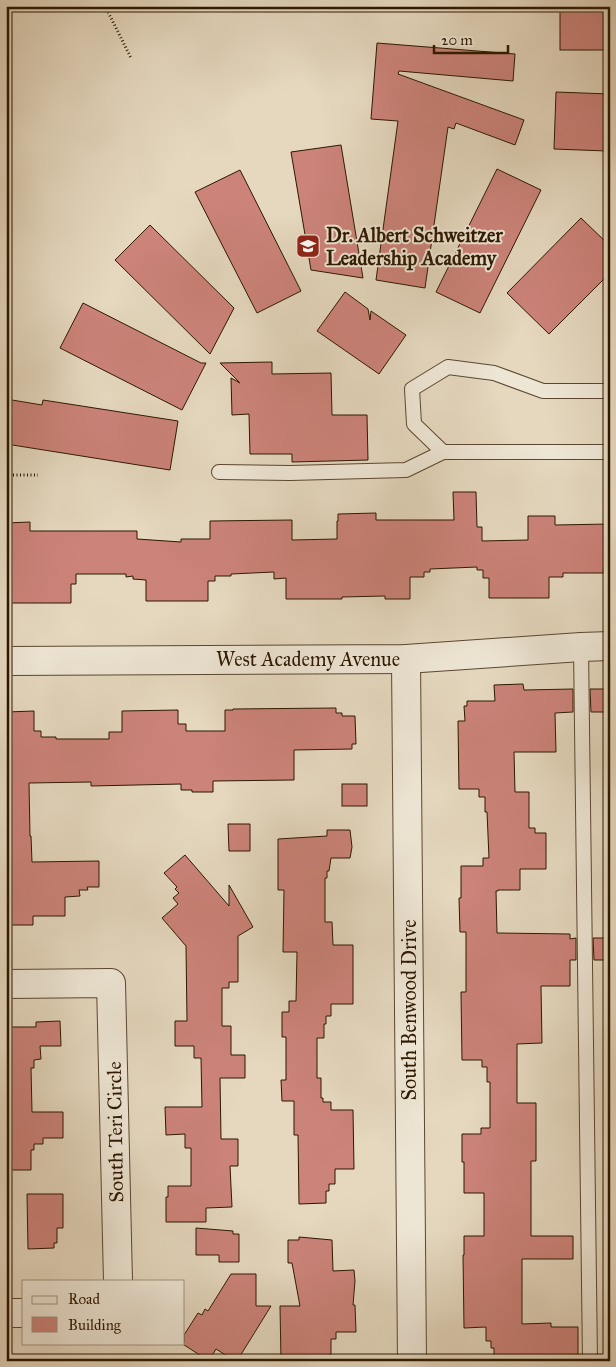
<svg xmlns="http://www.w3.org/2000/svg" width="616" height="1367" font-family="'IM FELL Great Primer',serif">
  <rect width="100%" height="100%" fill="#e5d8bf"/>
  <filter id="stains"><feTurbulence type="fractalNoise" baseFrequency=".004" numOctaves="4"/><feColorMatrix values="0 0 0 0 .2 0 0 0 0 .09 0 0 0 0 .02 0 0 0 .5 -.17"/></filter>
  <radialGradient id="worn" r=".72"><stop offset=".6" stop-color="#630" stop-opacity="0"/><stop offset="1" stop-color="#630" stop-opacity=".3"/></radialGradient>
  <!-- building -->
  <g fill="#cc837a" stroke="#2c1700">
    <rect x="560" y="6" width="50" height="44"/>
    <polygon points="377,43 515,54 513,81 399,71 398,74 524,120 515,145 456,123 454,129 448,127 425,288 376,280 398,121 371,119"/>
    <polygon points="556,92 610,94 607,151 554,149"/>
    <polygon points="341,145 363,278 311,270 291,152"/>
    <polygon points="497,169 541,190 480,313 436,292"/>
    <polygon points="240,170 301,291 257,313 195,192"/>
    <polygon points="581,218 610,246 610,273 549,334 507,293"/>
    <polygon points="150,225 234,308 210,354 115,260"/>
    <polygon points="345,292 368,309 370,320 371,311 406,335 379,374 317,331"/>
    <polygon points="83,303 201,363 206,363 182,410 60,348"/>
    <polygon points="272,362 272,374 331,373 332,415 367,415 368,460 292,462 292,454 250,454 249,414 232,415 231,378 240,383 220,363"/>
    <polygon points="6,399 42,405 43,400 178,421 170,470 6,444"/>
    <polygon points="453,492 476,492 477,527 482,527 482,541 528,540 528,516 555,516 555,525 610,524 610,569 604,569 604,573 563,573 563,577 549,577 549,598 489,598 489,578 483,578 483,570 477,570 477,567 430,569 430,572 424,572 424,577 410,577 410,599 385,599 385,596 342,597 342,599 286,599 286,578 274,579 274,572 231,574 231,576 215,576 215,581 208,581 208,601 146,601 146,580 133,579 133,576 126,577 126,574 76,574 76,584 71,584 71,603 10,603 9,584 6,584 6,523 30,522 30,531 137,531 137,539 181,542 181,539 210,539 210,521 292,520 292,540 337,539 337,521 338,521 338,514 376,513 376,520 454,520"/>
    <polygon points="523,684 524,690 573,689 573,712 555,713 556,752 514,752 515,792 529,792 529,828 535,828 535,833 546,833 546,869 520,869 520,890 498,890 498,891 496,891 497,933 570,934 570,939 576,938 576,960 570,960 570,986 541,986 542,1043 517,1044 517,1103 536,1103 536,1161 531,1161 531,1236 573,1236 573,1259 522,1259 522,1324 551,1323 551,1327 578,1327 578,1361 494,1361 494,1348 491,1348 491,1341 486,1341 486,1327 464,1328 463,1255 464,1255 464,1236 484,1236 484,1193 464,1193 464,1162 462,1162 462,1134 481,1134 481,1128 490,1128 490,1082 487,1082 487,1067 482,1067 482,1060 462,1060 461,992 466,992 466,932 460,932 459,898 461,898 461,866 483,866 483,858 489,858 487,812 485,812 485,797 479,797 479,789 459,789 458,721 465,721 464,706 467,706 467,701 495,701 494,685"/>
    <polygon points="590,689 610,689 610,712 591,712"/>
    <polygon points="336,708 336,713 342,713 342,716 355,716 356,744 352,744 352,749 294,750 294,780 213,781 213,792 192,792 192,790 181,790 181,784 91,786 91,782 29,783 30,836 31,836 32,862 99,861 99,887 87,887 88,890 79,890 80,896 65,897 65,916 33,916 33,925 6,925 6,836 8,836 6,712 34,711 34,731 41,731 41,737 56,737 56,739 109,739 109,732 122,732 122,711 178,710 178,724 186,724 186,731 225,731 225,710 233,710 233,709"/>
    <rect x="342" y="784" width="25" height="22"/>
    <polygon points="228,824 250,824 250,851 229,851"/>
    <polygon points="327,830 350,830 352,847 350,858 331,858 329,871 327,871 327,878 325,878 325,922 332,922 333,945 353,945 353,1004 331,1004 331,1016 326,1016 326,1024 324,1024 324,1038 317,1038 317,1078 321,1078 321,1098 323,1098 323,1102 331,1102 331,1110 353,1110 354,1169 335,1169 335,1184 329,1184 329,1191 326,1191 326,1203 299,1204 298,1135 294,1135 294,1101 282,1101 281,1080 286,1080 286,1037 282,1037 282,1012 289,1012 289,1001 296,1001 297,952 283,952 284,890 278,890 278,839 327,836"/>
    <polygon points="185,855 229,906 229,885 253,927 238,936 238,982 229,982 229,988 222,988 222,1026 231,1026 231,1055 245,1055 245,1078 220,1078 221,1139 238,1139 238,1166 230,1166 232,1207 206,1208 206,1222 166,1222 166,1197 168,1197 168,1186 191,1186 191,1148 185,1148 185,1134 166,1135 165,1107 202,1107 201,1058 194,1058 194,1046 175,1046 175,1021 187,1021 186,946 162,918 178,904 173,898 179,893 175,889 177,887 164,873"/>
    <polygon points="593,938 610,938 610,960 594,960"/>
    <polygon points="60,1021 61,1046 40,1046 41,1059 34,1060 34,1068 31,1068 32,1112 63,1112 63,1138 43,1138 43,1144 34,1144 34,1150 31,1150 31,1170 6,1170 6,1027 36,1027 36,1022"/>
    <polygon points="27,1194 63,1194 63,1228 57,1228 57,1243 54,1243 54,1248 28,1249"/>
    <polygon points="196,1228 233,1231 233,1234 239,1234 239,1262 219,1262 219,1255 196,1255"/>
    <polygon points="299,1237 332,1240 333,1271 354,1270 355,1281 353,1305 355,1305 356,1332 336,1332 336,1339 331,1339 331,1355 328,1355 328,1361 281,1361 280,1306 300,1306 292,1263 288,1263 288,1240 299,1240"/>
    <polygon points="231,1274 256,1274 256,1306 271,1306 237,1361 235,1361 216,1349 209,1361 181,1343 184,1343 184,1335 198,1313 202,1315 205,1309 208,1311"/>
  </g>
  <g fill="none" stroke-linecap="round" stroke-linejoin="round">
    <!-- service casing -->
    <g stroke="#5a4730" stroke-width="16">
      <g id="service">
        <polyline points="610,391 543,391 494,373 448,367 412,389 414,424 443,452 610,452"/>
        <polyline points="219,472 290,473 406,470 443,452"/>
        <polyline points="581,647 590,1361"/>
      </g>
    </g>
    <!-- minor casing -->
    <g stroke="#5a4730" stroke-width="30">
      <g id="minor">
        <polyline points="406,659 412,1361"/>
        <polyline points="6,661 406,659 581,647 610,646"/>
        <polyline points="6,984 111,983 118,1281"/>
        <polyline points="6,1313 24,1313"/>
      </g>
    </g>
    <!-- path -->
    <g stroke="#2c1700" stroke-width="3" stroke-dasharray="1 2.5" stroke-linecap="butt">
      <polyline points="105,6 131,58"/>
      <polyline points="6,475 38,475"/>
    </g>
    <!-- service -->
    <use href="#service" stroke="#eee6d5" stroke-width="14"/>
    <!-- minor -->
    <use href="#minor" stroke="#eee6d5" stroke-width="28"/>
  </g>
  <!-- icons -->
  <defs>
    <g id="school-square" transform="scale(1.25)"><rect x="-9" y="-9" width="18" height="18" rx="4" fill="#8f2418" stroke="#eee6d5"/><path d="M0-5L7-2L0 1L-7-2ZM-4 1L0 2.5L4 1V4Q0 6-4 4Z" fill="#fff"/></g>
  </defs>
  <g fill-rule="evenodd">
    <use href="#school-square" x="308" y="246"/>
  </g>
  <g text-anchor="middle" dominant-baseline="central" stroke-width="4" stroke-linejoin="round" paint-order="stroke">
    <!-- poi labels -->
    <g font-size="20" font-weight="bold" fill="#2c1700" stroke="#eee6d5" text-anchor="start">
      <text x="326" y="235">Dr. Albert Schweitzer<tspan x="326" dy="23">Leadership Academy</tspan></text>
    </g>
    <!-- street labels -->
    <g font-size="20" fill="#2c1700" stroke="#eee6d5">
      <text x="308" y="659">West Academy Avenue</text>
      <text transform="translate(409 1010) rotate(-90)">South Benwood Drive</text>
      <text transform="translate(115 1132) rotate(-91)">South Teri Circle</text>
    </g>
  </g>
  <!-- margin -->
  <rect width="616" height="1367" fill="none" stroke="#e5d8bf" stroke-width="25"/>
  <rect x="8" y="8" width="601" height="1352" fill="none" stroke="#2c1700" stroke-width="2.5"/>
  <rect x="12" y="12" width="591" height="1342" fill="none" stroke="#2c1700"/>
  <!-- legend -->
  <rect x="22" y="1280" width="162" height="65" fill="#eee6d5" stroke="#a09380"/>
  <rect x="32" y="1296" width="25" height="8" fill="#eee6d5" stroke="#a09380"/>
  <text x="68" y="1304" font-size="15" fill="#2c1700">Road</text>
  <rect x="32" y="1317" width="25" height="15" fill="#cc837a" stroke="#a09380"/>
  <text x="68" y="1330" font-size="15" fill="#2c1700">Building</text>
  <!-- scale -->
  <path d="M434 45v8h74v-8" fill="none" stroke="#2c1700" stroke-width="2.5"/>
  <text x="441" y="45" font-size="15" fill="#2c1700" stroke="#eee6d5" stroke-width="4" paint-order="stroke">20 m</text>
  <rect width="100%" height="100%" filter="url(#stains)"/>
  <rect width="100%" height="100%" fill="url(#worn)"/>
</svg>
